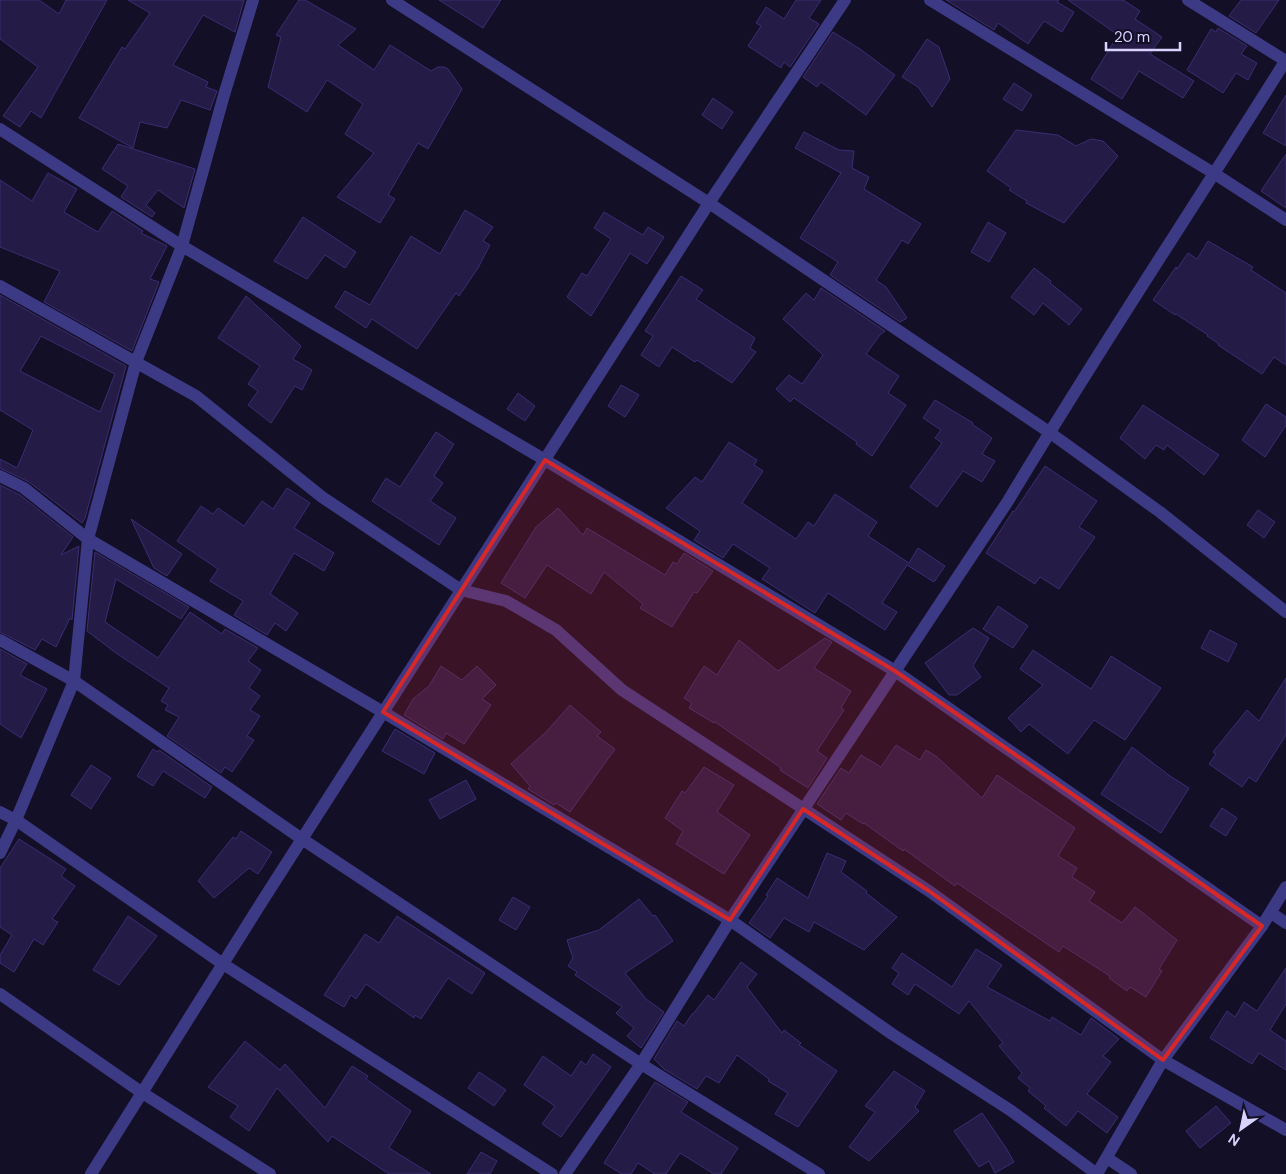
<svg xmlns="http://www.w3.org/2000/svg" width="1286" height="1174" font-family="'DM Sans',sans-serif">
  <rect width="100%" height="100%" fill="#130f26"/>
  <!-- building -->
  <g fill="#241b47" stroke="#3b2d73" fill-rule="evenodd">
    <polygon points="0,0 39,0 59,14 66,0 107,0 41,118 31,111 20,127 3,116 38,67 0,39"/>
    <polygon points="128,0 244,0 235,32 203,15 173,65 208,82 206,87 217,91 210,110 181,100 167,128 140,122 133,148 79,118 122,47 125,49 150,13"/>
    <polygon points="299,0 305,0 356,29 338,45 374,70 390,45 431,71 438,67 444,67 448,69 462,89 428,149 418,143 388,195 395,199 380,223 337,197 374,153 345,134 363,104 327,80 307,112 268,87 281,37 276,35"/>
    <polygon points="439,0 501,0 483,28"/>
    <polygon points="796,0 821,0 809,18 819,24 790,67 784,62 781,68 748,46 761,26 756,23 766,7 784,19"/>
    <polygon points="946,0 1059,0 1057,2 1074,12 1062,32 1044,21 1028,44 998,23 994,30"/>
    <polygon points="1068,0 1123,0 1140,11 1135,19 1162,37 1150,54 1194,81 1183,98 1139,71 1122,99 1091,79 1118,35"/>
    <polygon points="1241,0 1279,0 1256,33 1229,16"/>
    <polygon points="1218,28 1247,46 1241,54 1257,63 1248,80 1236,73 1223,93 1187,70 1211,29 1216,32"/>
    <polygon points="833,32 860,49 895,75 866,115 821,82 817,87 803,77"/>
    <polygon points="927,39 939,47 950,79 932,107 918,87 902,77"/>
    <polygon points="1014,83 1032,95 1022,111 1003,99"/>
    <polygon points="1286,95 1286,146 1263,133"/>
    <polygon points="713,98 733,112 722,129 702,115"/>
    <polygon points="1016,130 1058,135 1076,146 1091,139 1103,141 1118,156 1064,223 1026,203 1027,201 1009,190 1011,188 987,171"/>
    <polygon points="804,132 839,150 854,151 852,168 869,177 864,189 921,224 908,244 902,240 876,280 886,287 907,318 900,322 830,275 838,262 800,238 841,173 795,148"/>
    <polygon points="118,144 195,169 184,208 158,190 146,205 155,213 152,217 121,197 128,186 102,169"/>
    <polygon points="1286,154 1286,208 1261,191"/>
    <polygon points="48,173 77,189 64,212 98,232 112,211 143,231 141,233 167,246 150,279 159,282 132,351 44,302 60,271 0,247 0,180 32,201"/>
    <polygon points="465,210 493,227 483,241 490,245 478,268 459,296 456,293 417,349 372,319 366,328 335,307 345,291 370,305 411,236 440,254"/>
    <polygon points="604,212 643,235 648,227 664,237 647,264 630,253 591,316 567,297 582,273 587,276 611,239 594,228"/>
    <polygon points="303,217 356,252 345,268 325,255 307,279 274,261"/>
    <polygon points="988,222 1006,233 989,262 971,252"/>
    <polygon points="1208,241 1253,267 1251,270 1286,293 1286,365 1274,357 1262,374 1218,345 1219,344 1207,336 1208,335 1176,314 1175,315 1153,300 1176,267 1177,269 1188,253 1197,259"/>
    <polygon points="1034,268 1051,281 1050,283 1082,309 1069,325 1043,303 1034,315 1011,297"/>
    <polygon points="681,276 703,290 696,299 755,338 750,348 756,352 732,383 697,360 695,362 672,347 659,367 641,355 653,336 645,331"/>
    <polygon points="821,288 885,331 880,335 866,354 899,376 888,393 906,405 872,456 856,444 857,442 794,398 790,402 776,389 789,375 802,384 823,355 783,319 806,293 814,300"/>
    <path d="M0,295L126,366L85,518L82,523L29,482L0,468V459L17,468L33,430L0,410ZM41,336L115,374L100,412L20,371Z"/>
    <polygon points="246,296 301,346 293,359 312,370 302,390 295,386 271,423 248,405 258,391 248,384 260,366 218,338"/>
    <polygon points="621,385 639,395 625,417 608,406"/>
    <polygon points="518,393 535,406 525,421 507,409"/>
    <polygon points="935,400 973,423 972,424 992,438 982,454 995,461 982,482 963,471 937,507 910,487 942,443 935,438 941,430 923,418"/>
    <polygon points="1266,404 1286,417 1286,425 1265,457 1242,440"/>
    <polygon points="1143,405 1219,455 1204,475 1167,445 1164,450 1156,445 1145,459 1120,438"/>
    <polygon points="436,432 454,444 434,476 443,483 430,501 456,518 439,545 372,501 386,478 400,487"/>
    <polygon points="729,442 757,460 754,465 763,471 742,503 796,539 808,522 814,526 835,494 877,522 868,536 909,563 918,548 945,566 934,582 907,565 882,603 897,612 885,630 828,593 815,613 762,579 770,568 733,544 723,558 694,540 700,531 666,508 695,477 702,482"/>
    <polygon points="1045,466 1097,501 1079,527 1095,537 1059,589 1040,577 1035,584 986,553 1013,511 1014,512"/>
    <polygon points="0,485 20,495 73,537 61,555 79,546 72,620 70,618 56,647 42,639 35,650 0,632"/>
    <polygon points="287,488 310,503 294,528 334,553 324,571 294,553 270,594 298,613 286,631 275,623 267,635 234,615 243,601 210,581 218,569 177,541 201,506 213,514 218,508 244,526 262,501 273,509"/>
    <polygon points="558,508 583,535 587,528 665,575 673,562 677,564 684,553 713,571 697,593 694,592 672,627 640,608 643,604 604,572 591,594 547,565 525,598 501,583 536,527"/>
    <polygon points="1258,510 1275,522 1264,538 1247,525"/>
    <polygon points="131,519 182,554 167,576 154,568"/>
    <polygon points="95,552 189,607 181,619 116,579 105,622 158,658 190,612 222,634 225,629 258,648 248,661 261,670 249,688 260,696 250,710 260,716 247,736 254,740 232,772 225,767 221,773 167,736 179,717 165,710 168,705 161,701 169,688 116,653 87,631"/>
    <polygon points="998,606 1028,626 1013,648 983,629"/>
    <polygon points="973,628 989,638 973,666 981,677 957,695 949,695 925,663"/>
    <polygon points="1210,630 1237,644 1228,662 1201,648"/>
    <polygon points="825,638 832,642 814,668 851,691 841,708 844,710 817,751 827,758 808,788 780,770 781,768 747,744 715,722 714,723 689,708 692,703 684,698 704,666 717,675 739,640 778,671"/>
    <polygon points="0,649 27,664 20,675 47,689 21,738 0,724"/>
    <polygon points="1033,650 1091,689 1111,656 1161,688 1125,740 1094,720 1068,754 1029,724 1021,732 1008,718 1043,685 1020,669"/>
    <polygon points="441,666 462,680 477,666 496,685 482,699 491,705 464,744 446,733 443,739 404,715 413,699 429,686"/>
    <polygon points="1286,678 1286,735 1256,782 1249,777 1242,787 1209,764 1216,754 1213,752 1247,710 1259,721"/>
    <polygon points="570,705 601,732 597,736 615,749 570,812 556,803 554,805 528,789 530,786 511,764 547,731"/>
    <polygon points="395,729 435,753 424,774 382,751"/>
    <polygon points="896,745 920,760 926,750 937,757 982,798 997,775 1075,828 1058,856 1077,868 1072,877 1095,892 1089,901 1122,923 1135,907 1177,940 1159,969 1162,971 1146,997 1130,987 1127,991 1109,978 1110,976 1063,946 1059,952 957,883 955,886 904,849 903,851 864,823 863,824 846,813 841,820 817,804 841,768 849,773 861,755 881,767"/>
    <polygon points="1132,747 1170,776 1189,788 1161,833 1101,794"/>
    <polygon points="153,749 157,752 159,750 212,787 205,798 163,771 153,786 137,776"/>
    <polygon points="91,765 111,778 91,809 71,795"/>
    <polygon points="704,767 734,785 717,812 750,835 724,874 676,844 683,831 665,818 682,791 685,793"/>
    <polygon points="466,780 476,799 440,819 429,800"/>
    <polygon points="1222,808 1237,818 1226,836 1210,826"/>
    <polygon points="241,831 272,852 258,874 249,868 214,898 198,881 233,837 236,839"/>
    <polygon points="19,839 66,869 61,876 75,886 52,919 58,922 43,945 34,939 14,972 0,963 0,955 12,935 0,927 0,868"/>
    <polygon points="827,853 846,861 841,872 867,891 866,893 897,917 864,950 814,922 809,932 784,918 770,938 749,923 768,896 766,895 777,878 808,898"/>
    <polygon points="513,897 530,907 516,930 499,920"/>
    <polygon points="639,899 653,916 655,915 673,941 625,973 646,999 664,1012 641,1048 627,1036 634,1028 616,1013 622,1007 575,975 577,972 568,966 573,958 567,940 599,930"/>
    <polygon points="128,916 157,936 119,985 93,970"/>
    <polygon points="397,916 485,973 472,994 448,978 421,1019 415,1015 414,1018 366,984 356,999 351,995 344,1007 324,995 365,934 379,943"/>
    <polygon points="976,949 1002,965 987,987 1050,1021 1052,1017 1081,1035 1091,1018 1119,1039 1103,1056 1111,1062 1087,1094 1118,1117 1107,1133 1078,1111 1066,1126 1044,1108 1046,1106 1028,1091 1030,1088 1018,1078 1022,1073 999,1046 1003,1043 969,1001 959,1014 915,984 908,995 892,984 899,973 892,968 902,953 952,987"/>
    <polygon points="741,962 757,974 747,987 782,1033 784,1030 801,1043 799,1045 837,1071 798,1127 775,1114 788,1093 768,1081 769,1079 737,1055 719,1083 706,1076 697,1089 664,1069 654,1059 677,1021 684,1026 692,1014 693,1014 708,995 714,1000"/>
    <polygon points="1286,968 1286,1004 1270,1030 1286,1041 1286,1070 1259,1053 1252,1064 1210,1038 1227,1011 1235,1017 1244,1002 1257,1011"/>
    <polygon points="245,1041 280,1070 285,1064 325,1108 352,1066 368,1076 366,1079 411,1111 389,1148 431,1174 389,1174 332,1136 328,1142 277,1088 249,1131 230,1117 238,1106 208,1087"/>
    <polygon points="593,1054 611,1067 561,1137 542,1124 555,1106 524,1085 543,1056 571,1076 581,1061 586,1065"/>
    <polygon points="894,1071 925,1091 915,1107 919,1111 869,1161 849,1147 875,1112 865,1106"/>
    <polygon points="479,1072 506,1090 494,1106 468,1088"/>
    <polygon points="655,1082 688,1102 681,1112 738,1148 721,1174 714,1174 680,1153 666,1174 655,1174 638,1163 631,1174 622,1174 604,1163"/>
    <polygon points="1216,1106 1231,1123 1200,1148 1186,1131"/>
    <polygon points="982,1113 1006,1148 1014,1162 995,1173 989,1161 979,1167 954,1131"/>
    <polygon points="481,1152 497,1161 490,1174 467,1174"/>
  </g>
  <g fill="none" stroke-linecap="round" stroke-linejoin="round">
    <!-- minor -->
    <g stroke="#3d3a85" stroke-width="12">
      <polyline points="392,0 709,203 1049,432 1160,512 1286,612"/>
      <polyline points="930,0 1215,174 1286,220"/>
      <polyline points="1188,0 1286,61"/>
      <polyline points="0,129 182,246 545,460 895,671 1262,926"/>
      <polyline points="0,286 196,396 322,497 461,590 506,601 556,630 622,690 929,891 1163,1060 1286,1130"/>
      <polyline points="0,476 24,488 88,539 383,712 730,920 892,1034 1010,1110 1097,1174"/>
      <polyline points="0,640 74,681 302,839 641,1064 819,1174"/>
      <polyline points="0,812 16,820 223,964 552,1174"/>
      <polyline points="0,853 16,820 74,681 88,539 136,362 182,246 224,95 253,0"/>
      <polyline points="1271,913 1286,923"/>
      <polyline points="0,994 141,1092 270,1174"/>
      <polyline points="1107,1158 1131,1174"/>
      <polyline points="91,1174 263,900 709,203 845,0"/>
      <path d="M565,1174L641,1064L730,920L1008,501C1097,352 1194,207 1286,60"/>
      <polyline points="1097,1174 1163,1060 1262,926 1286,887"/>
    </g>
  </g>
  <!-- marked area -->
  <path fill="#d62828" fill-opacity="0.2" stroke="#d62828" stroke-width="4" stroke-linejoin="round" d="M545,460L895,671L1262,926L1163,1060L929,891L803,809L730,920L383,712Z"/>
  <!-- north arrow -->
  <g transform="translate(1241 1129) rotate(213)" stroke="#130f26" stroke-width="4" paint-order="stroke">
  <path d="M0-4L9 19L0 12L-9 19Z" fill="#d9d4ff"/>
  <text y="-8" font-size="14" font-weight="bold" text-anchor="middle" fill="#d9d4ff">N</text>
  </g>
  <!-- scale -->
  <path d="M1106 42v8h74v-8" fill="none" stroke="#d9d4ff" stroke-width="2.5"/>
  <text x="1114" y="42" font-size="15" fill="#d9d4ff" stroke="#130f26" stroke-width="4" paint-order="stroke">20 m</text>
</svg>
